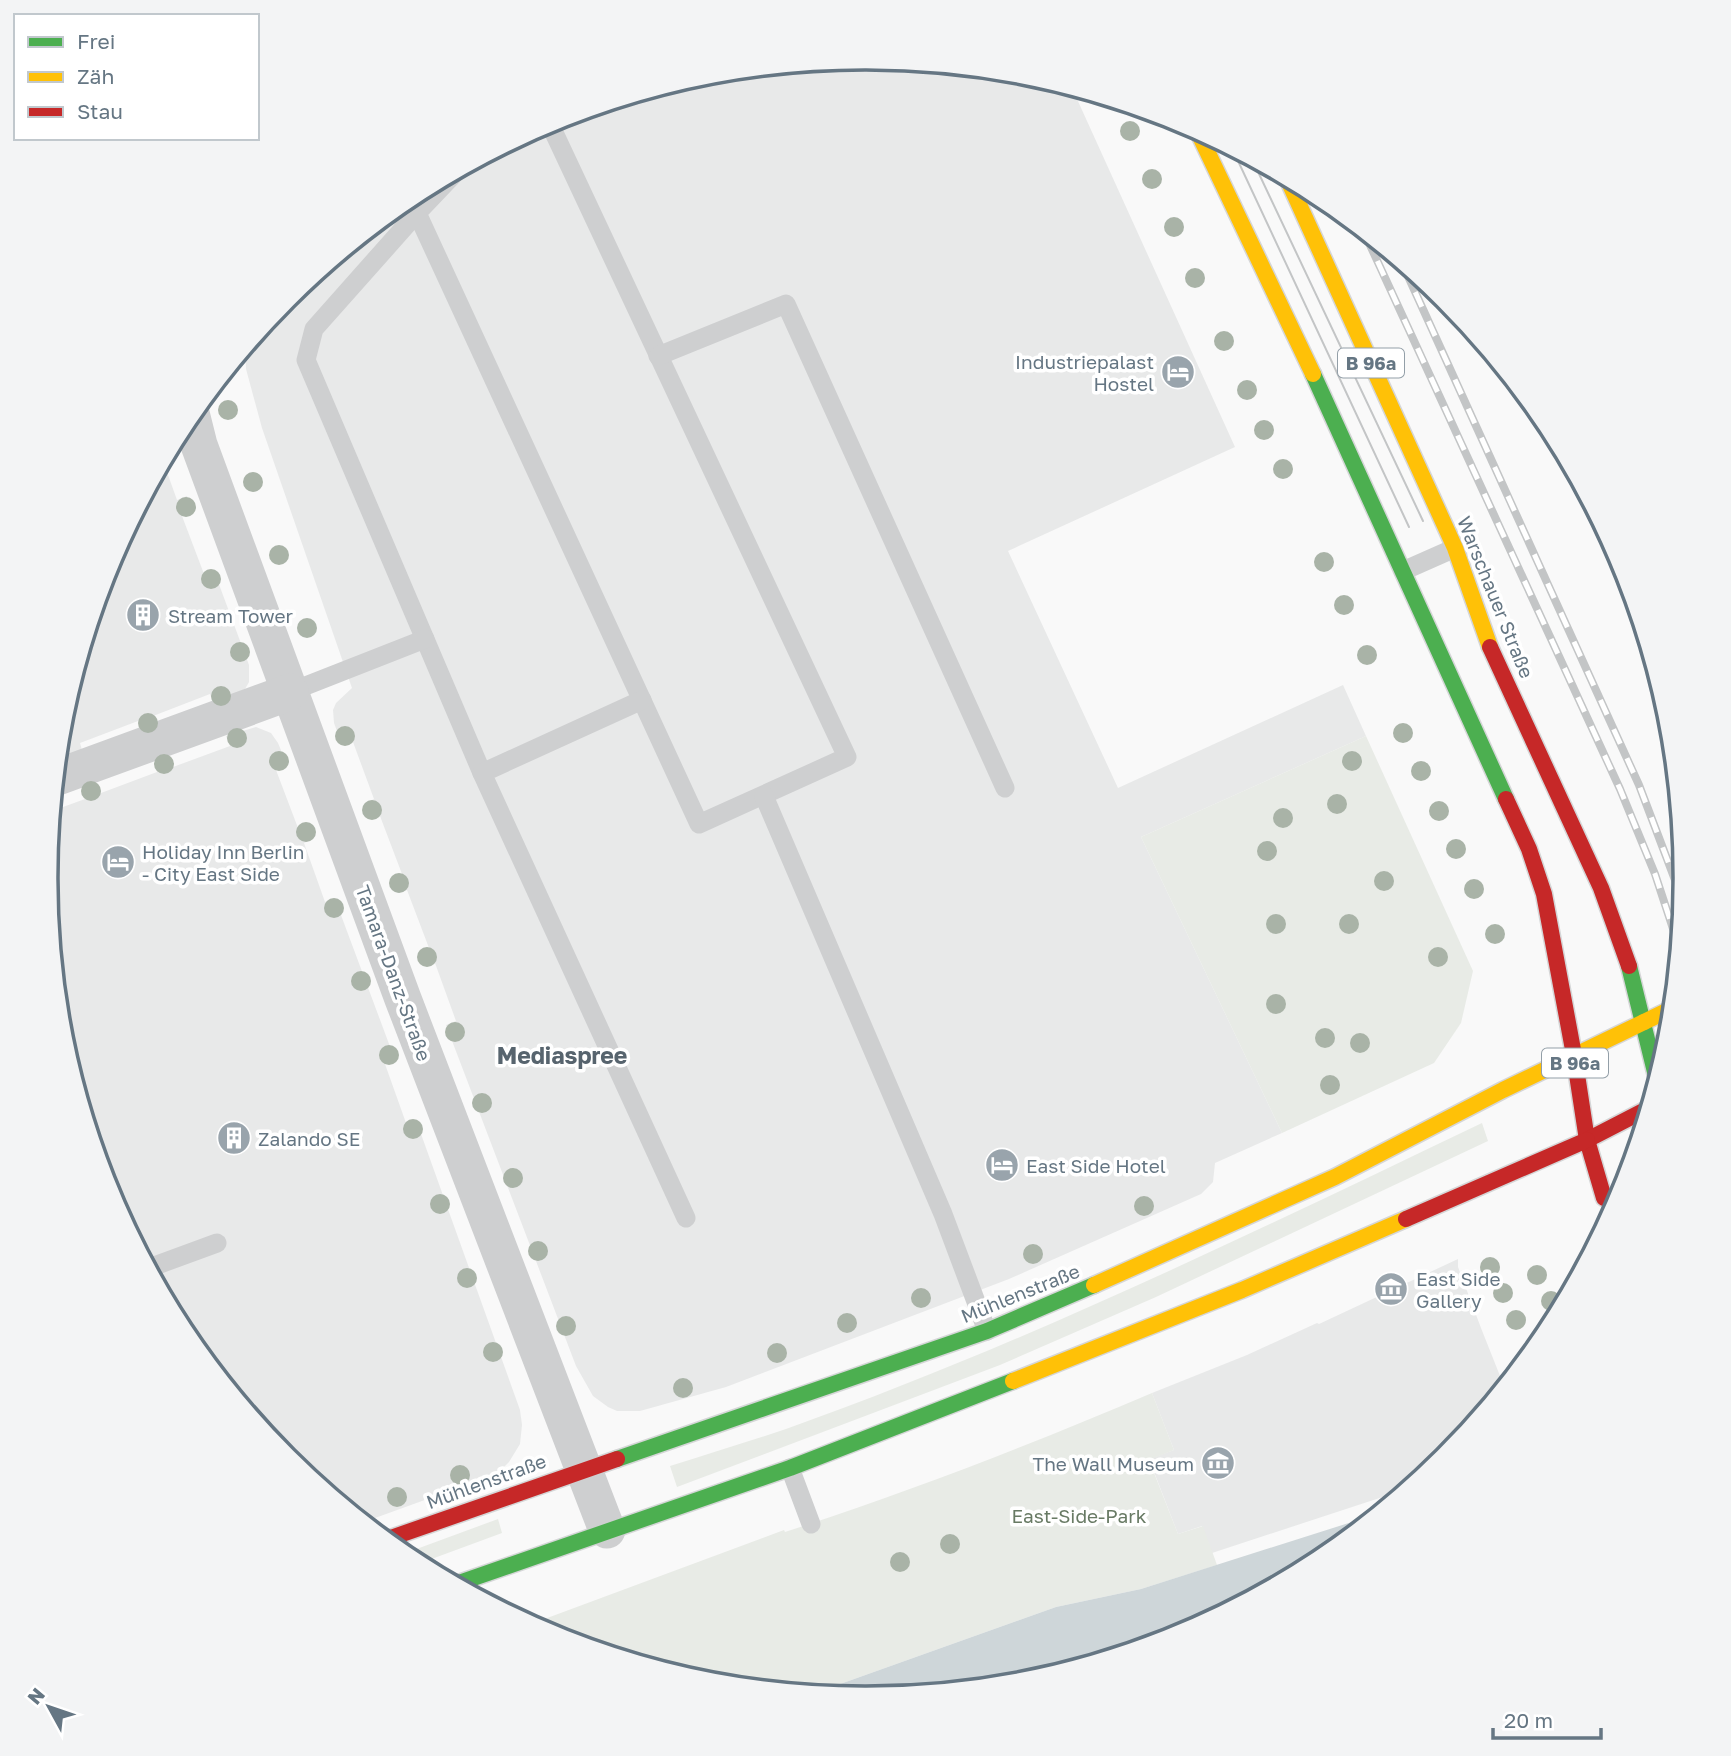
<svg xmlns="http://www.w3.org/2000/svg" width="1731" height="1756" font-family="'Golos Text',sans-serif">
  <rect width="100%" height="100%" fill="#f9f9f9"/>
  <!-- built -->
  <g fill="#e8e9e9">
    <polygon points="866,58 1026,74 1072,88 1235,447 1008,551 1118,788 1343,685 1366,736 1141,837 1282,1133 1215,1163 1213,1182 1201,1194 1009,1279 726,1387 640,1411 617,1411 608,1407 593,1396 576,1366 446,1025 456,1021 435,963 424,966 419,952 429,948 407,890 397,893 391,877 402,874 380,816 370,819 364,804 374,799 353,742 342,745 334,723 333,710 336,703 352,688 262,428 246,369 245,348 286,298 410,196 552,120 706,74"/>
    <polygon points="163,461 177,500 187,496 192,511 182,516 204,574 214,571 249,665 249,682 245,689 214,705 210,694 153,716 157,726 143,732 138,721 80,743 83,754 70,759 66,748 58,751 61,718 108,564"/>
    <polygon points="256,727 271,733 278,743 287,765 276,770 298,828 308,825 313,839 304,843 325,902 335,899 395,1060 385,1064 406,1123 416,1120 520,1410 522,1425 520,1444 509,1462 501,1470 491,1476 364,1522 285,1458 183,1333 108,1191 61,1038 46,878 52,811 85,799 81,789 96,783 101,793 157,772 154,762 169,757 173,767 230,746 226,736"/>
    <polygon points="1458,1259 1458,1267 1481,1328 1504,1386 1445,1458 1407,1489 1212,1553 1202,1526 1178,1534 1149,1459 1174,1450 1152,1393 1247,1355 1317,1323 1319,1324"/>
  </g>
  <!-- green -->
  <g fill="#e8ebe6">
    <polygon points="1366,736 1473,971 1461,1023 1434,1063 1282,1133 1141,837"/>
    <path d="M1482,1123L1488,1141L1156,1297L1000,1365L677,1487L670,1466C708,1454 747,1442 786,1429C1025,1344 1254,1232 1482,1123Z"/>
    <path d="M1152,1393L1174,1450L1149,1460L1178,1534L1203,1526L1217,1565L1141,1589L1056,1607L815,1693L705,1682L551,1635L531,1624L784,1530L785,1532C909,1492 1032,1444 1152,1393Z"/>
    <polygon points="498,1519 502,1533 418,1564 403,1554"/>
  </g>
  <!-- water -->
  <polygon fill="#ced6d9" points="1377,1514 1321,1560 1179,1636 1025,1682 865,1698 815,1693 1056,1607 1141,1589"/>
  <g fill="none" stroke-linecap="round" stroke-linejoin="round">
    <!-- fast casing -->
    <g stroke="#d5d6d7" stroke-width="19">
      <g id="fast">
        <polyline points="1313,374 1506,799"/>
        <polyline points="1629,966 1657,1080"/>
        <polyline points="617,1459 987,1331 1094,1285"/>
        <polyline points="456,1584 790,1468 1013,1381"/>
      </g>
    </g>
    <!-- slow casing -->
    <g stroke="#d5d6d7" stroke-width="19">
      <g id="slow">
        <polyline points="1197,130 1313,374"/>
        <polyline points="1287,178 1455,548 1490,647"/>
        <polyline points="1644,1022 1673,1008"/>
        <polyline points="1094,1285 1335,1177 1503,1090 1644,1022"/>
        <polyline points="1013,1381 1242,1290 1406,1219"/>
      </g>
    </g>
    <!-- jam casing -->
    <g stroke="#d5d6d7" stroke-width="19">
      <g id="jam">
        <polyline points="1490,647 1601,888 1629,966"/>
        <polyline points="1506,799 1529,849 1544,894 1574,1055 1587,1140 1604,1198"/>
        <polyline points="1587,1140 1649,1108"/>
        <polyline points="1406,1219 1587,1140"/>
        <polyline points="385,1540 617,1459"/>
      </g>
    </g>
    <!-- lane -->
    <g stroke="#cecfd0" stroke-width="19">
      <polyline points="457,171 417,213 699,824 847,757 549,122"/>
      <polyline points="417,213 314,329 306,360 482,773"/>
      <polyline points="658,356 786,304 1005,788"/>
      <polyline points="1403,571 1455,548"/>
      <polyline points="290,692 425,639"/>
      <polyline points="642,700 482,773 686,1218"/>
      <polyline points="764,796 943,1214 987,1331"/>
      <polyline points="149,1268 217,1243"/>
      <polyline points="790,1468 811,1524"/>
    </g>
    <!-- street -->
    <g stroke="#cecfd0" stroke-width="37">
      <polyline points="191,413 199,445 403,999 607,1530"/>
      <polyline points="55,778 290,692"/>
    </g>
    <!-- fast -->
    <use href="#fast" stroke="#4caf50" stroke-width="16"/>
    <!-- slow -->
    <use href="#slow" stroke="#ffc107" stroke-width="16"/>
    <!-- jam -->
    <use href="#jam" stroke="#c62828" stroke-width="16"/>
    <!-- tram -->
    <g stroke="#c3c5c6" stroke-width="2">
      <polyline points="1232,148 1409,527"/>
      <polyline points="1252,159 1423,521"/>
    </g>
    <!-- rail casing -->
    <g stroke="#c3c5c6" stroke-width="8">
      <g id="rail">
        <polyline points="1364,232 1620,789 1655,874 1679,947"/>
        <polyline points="1402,263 1639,785 1683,901"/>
      </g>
    </g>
    <!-- rail -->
    <use href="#rail" stroke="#fff" stroke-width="5" stroke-dasharray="16" stroke-linecap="butt"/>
  </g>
  <!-- trees -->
  <g fill="#a9b3a7">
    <circle cx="1130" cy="131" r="10"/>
    <circle cx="1152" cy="179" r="10"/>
    <circle cx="1174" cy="227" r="10"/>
    <circle cx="1195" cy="278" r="10"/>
    <circle cx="1224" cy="341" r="10"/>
    <circle cx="1247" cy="390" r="10"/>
    <circle cx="228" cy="410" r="10"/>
    <circle cx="1264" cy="430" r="10"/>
    <circle cx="1283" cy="469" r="10"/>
    <circle cx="253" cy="482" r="10"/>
    <circle cx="186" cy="507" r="10"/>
    <circle cx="279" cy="555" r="10"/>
    <circle cx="1324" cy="562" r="10"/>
    <circle cx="211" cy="579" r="10"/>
    <circle cx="1344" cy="605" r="10"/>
    <circle cx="307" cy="628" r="10"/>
    <circle cx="240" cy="652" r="10"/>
    <circle cx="1367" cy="655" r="10"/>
    <circle cx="221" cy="696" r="10"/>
    <circle cx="148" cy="723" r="10"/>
    <circle cx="1403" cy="733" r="10"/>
    <circle cx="345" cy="736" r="10"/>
    <circle cx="237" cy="738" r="10"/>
    <circle cx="279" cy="761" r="10"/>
    <circle cx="1352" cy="761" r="10"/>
    <circle cx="164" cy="764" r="10"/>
    <circle cx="1421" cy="771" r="10"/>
    <circle cx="91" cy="791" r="10"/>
    <circle cx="1337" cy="804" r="10"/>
    <circle cx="372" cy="810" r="10"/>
    <circle cx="1439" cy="811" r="10"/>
    <circle cx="1283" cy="818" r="10"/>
    <circle cx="306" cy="832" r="10"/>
    <circle cx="1456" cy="849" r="10"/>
    <circle cx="1267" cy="851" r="10"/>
    <circle cx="1384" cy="881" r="10"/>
    <circle cx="399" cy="883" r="10"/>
    <circle cx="1474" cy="889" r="10"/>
    <circle cx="334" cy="908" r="10"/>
    <circle cx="1276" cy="924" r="10"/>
    <circle cx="1349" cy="924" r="10"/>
    <circle cx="1495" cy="934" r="10"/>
    <circle cx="427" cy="957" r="10"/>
    <circle cx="1438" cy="957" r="10"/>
    <circle cx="361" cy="981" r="10"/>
    <circle cx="1276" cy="1004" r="10"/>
    <circle cx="455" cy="1032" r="10"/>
    <circle cx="1325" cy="1038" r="10"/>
    <circle cx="1360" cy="1043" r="10"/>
    <circle cx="389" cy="1055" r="10"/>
    <circle cx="1330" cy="1085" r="10"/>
    <circle cx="482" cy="1103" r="10"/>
    <circle cx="413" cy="1129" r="10"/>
    <circle cx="513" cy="1178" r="10"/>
    <circle cx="440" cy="1204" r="10"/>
    <circle cx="1144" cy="1206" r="10"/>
    <circle cx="538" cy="1251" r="10"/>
    <circle cx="1033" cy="1254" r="10"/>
    <circle cx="1490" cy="1267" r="10"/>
    <circle cx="1537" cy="1275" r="10"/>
    <circle cx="467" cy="1278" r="10"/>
    <circle cx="1503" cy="1293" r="10"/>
    <circle cx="921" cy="1298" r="10"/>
    <circle cx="1551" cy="1301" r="10"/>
    <circle cx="1516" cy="1320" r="10"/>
    <circle cx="847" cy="1323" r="10"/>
    <circle cx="566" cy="1326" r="10"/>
    <circle cx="493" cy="1352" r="10"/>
    <circle cx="777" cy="1353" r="10"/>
    <circle cx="683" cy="1388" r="10"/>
    <circle cx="460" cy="1475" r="10"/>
    <circle cx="397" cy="1497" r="10"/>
    <circle cx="950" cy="1544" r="10"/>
    <circle cx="900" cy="1562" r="10"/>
  </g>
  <!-- icons -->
  <defs>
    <g id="hotel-disc" transform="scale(1.75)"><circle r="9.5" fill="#99a4ac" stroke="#fff"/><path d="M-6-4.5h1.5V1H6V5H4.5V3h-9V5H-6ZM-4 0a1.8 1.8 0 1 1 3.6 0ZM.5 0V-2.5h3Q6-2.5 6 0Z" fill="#fff"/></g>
    <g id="building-disc" transform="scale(1.75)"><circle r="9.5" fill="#99a4ac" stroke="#fff"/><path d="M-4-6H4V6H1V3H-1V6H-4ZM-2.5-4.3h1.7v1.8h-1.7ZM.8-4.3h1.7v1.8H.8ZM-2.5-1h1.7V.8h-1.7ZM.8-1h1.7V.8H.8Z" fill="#fff"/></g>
    <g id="museum-disc" transform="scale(1.75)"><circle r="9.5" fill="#99a4ac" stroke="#fff"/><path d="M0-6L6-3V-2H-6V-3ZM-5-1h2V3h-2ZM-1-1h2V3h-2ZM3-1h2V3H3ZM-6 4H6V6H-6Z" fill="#fff"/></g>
  </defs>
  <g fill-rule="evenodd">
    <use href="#hotel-disc" x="1178" y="372"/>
    <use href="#building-disc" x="143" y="615"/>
    <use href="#hotel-disc" x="118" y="862"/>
    <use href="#building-disc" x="234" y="1138"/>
    <use href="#hotel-disc" x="1002" y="1165"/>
    <use href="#museum-disc" x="1391" y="1289"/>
    <use href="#museum-disc" x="1218" y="1463"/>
  </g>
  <g text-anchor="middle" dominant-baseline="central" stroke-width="7" stroke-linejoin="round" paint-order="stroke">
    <!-- shield labels -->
    <g fill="#fff" stroke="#939fa8" stroke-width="2">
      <rect x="1338" y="348.5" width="66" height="29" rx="5"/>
      <rect x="1542" y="1048.5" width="66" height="29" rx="5"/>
    </g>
    <g font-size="18" font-weight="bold" fill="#657683">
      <text x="1371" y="363">B 96a</text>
      <text x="1575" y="1063">B 96a</text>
    </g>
    <!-- poi labels -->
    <g font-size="19" fill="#657683" stroke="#fff" text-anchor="start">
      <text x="1154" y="361" text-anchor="end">Industriepalast<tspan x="1154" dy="22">Hostel</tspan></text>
      <text x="168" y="615">Stream Tower</text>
      <text x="142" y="851">Holiday Inn Berlin<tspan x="142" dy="22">- City East Side</tspan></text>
      <text x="258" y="1138">Zalando SE</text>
      <text x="1026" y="1165">East Side Hotel</text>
      <text x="1416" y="1278">East Side<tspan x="1416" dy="22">Gallery</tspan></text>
      <text x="1194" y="1463" text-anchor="end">The Wall Museum</text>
    </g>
    <!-- street labels -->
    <g font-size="19" fill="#657683" stroke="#fff">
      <text transform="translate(1496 597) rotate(68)">Warschauer Straße</text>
      <text transform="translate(394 973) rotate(70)">Tamara-Danz-Straße</text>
      <text transform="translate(1020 1293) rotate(-22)">Mühlenstraße</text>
      <text transform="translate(486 1481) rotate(-20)">Mühlenstraße</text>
    </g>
    <!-- park labels -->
    <g font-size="19" fill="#687a64" stroke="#fff">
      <text x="1079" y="1515">East-Side-Park</text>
    </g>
    <!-- quarter labels -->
    <g font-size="23" font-weight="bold" fill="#57646e" stroke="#fff">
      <text x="562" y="1055">Mediaspree</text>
    </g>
  </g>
  <!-- crop -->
  <path d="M0 0H1731V1756H0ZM865 70H866A807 807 0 0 1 1673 877V879A807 807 0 0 1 866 1686H865A807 807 0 0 1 58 879V877A807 807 0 0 1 865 70Z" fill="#f3f4f5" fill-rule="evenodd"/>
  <path fill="none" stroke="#657683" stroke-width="3.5" d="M865 70H866A807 807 0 0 1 1673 877V879A807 807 0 0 1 866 1686H865A807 807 0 0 1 58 879V877A807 807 0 0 1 865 70Z"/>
  <!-- legend -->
  <rect x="14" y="14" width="245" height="126" fill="#ffffff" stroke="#c1c8cd" stroke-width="2"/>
  <rect x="28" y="37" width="35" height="10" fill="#4caf50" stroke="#c1c8cd" stroke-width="2"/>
  <text x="77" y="49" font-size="21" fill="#657683">Frei</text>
  <rect x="28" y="72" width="35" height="10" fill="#ffc107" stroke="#c1c8cd" stroke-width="2"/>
  <text x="77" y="84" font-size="21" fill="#657683">Zäh</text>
  <rect x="28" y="107" width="35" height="10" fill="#c62828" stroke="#c1c8cd" stroke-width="2"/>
  <text x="77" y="119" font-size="21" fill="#657683">Stau</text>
  <!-- north arrow -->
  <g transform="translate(49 1707) rotate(310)" stroke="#ffffff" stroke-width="5" paint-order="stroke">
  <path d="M0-5L12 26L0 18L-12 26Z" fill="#657683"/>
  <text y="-10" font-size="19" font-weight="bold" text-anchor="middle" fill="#657683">N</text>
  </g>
  <!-- scale -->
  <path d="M1493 1728v10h108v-10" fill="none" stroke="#657683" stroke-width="3.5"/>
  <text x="1504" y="1728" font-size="21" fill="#657683" stroke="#ffffff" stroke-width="5" paint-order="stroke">20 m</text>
</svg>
